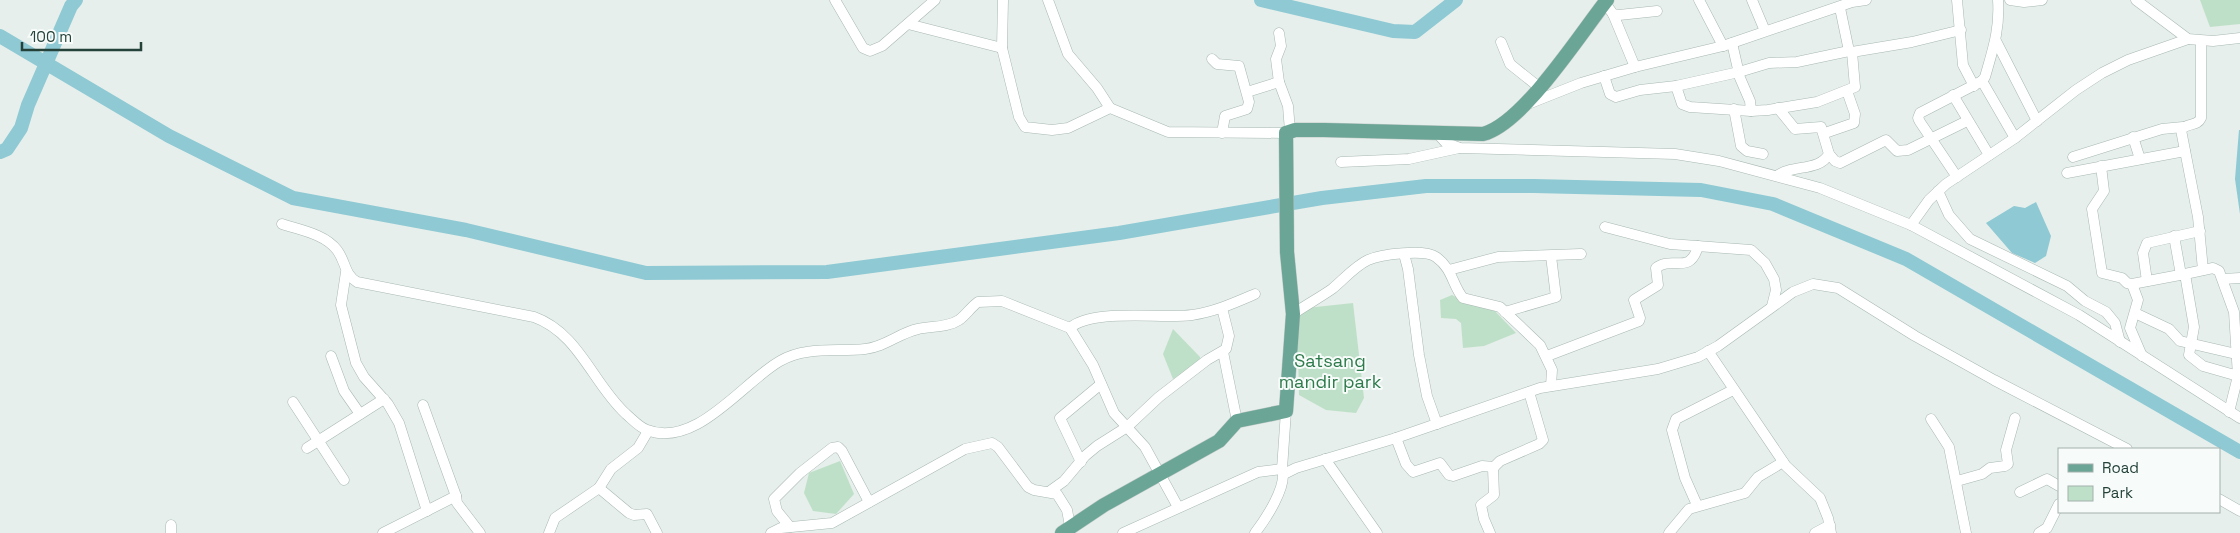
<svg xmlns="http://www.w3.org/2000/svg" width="2240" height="533" font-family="'Space Grotesk',sans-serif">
  <rect width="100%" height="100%" fill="#e6efeb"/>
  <!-- green -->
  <g fill="#bfe0c8">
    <polygon points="2200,0 2240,0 2240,24 2210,27"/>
    <polygon points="1452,295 1466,302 1491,307 1516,333 1484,346 1463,348 1461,323 1456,319 1441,318 1440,300"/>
    <polygon points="1353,303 1364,398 1356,413 1326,410 1299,395 1297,309"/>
    <polygon points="1173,329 1200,357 1200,362 1173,379 1163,354"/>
    <polygon points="840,461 854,494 836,514 813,511 804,493 809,473"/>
  </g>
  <!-- water -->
  <g fill="#8ec9d4">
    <polygon points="2239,130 2240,130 2240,214 2235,179"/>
    <polygon points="2036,202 2051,236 2046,256 2035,263 2012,253 1986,223 2014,206 2025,208"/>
  </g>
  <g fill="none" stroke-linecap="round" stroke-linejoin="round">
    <!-- river -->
    <g stroke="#8ec9d4" stroke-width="14">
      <polyline points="1261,0 1393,31 1415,32 1456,0"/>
      <polyline points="0,36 169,136 293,198 466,230 646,273 827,272 1119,233 1322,198 1426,186 1534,186 1701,190 1773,204 1906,259 2240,452"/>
      <polyline points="0,152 7,149 21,128 28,105 71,6 76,0"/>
    </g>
    <!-- minor casing -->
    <g stroke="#a8b8b2" stroke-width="11">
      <g id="minor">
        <polyline points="835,0 863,48 870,51 882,46 935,0"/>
        <polyline points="1003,0 1002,48 1019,117 1025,127 1052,130 1068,128 1110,108 1168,132 1286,133"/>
        <polyline points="1048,0 1068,54 1097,88 1110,108"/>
        <polyline points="1699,0 1723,46"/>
        <polyline points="1752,0 1765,31"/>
        <polyline points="1957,0 1963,65 1974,86"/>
        <polyline points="2010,0 2024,2 2042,0"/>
        <polyline points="2136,0 2188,39 2213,41 2240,38"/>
        <polyline points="1605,3 1613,14 1619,15 1657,11"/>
        <polyline points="1840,8 1849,51 1852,52 1912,42 1961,30"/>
        <polyline points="1613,14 1635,67"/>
        <polyline points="908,24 1002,48"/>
        <polyline points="1996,41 2037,121"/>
        <path d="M2201,41V118C2197,127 2187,122 2181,130L2198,217L2203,270"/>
        <polyline points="1501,42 1510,64 1540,88"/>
        <polyline points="1732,43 1740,78 1750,101 1751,111"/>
        <polyline points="1212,59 1217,64 1239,66 1249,102 1247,109 1225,116 1222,133"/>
        <polyline points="1604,76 1610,94 1616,97 1640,90 1676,86 1739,72 1769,63 1797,62 1849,51"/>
        <path d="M1982,81L1985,77C1993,49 2000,29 1998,0"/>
        <polyline points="1279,82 1288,106 1290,131"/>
        <polyline points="1676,86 1682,104 1690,107 1751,111 1768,110 1817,102 1855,87 1852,52"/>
        <polyline points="1247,92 1279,82 1276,59 1281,46 1279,33"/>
        <polyline points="1953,95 1989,155"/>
        <polyline points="1528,104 1581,83 1635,67 1723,46 1852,2 1866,0"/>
        <polyline points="1734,109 1741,146 1747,151 1763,154"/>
        <polyline points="1437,133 1446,143 1460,148 1675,154 1719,161 1820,188 1911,225 2079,315 2240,418"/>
        <polyline points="1825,133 1854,123 1855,114 1847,91"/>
        <polyline points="2133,137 2140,159"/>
        <polyline points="1829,154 1835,161 1840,163 1886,140 1897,151 1908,150 1967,121"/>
        <polyline points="2073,157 2162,129 2183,127"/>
        <polyline points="1341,162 1409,159 1459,148"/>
        <polyline points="2101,166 2104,191 2092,209 2102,273 2122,278 2127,283 2132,284 2185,274"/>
        <polyline points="2067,173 2185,151"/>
        <path d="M1777,176C1792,164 1819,172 1829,154L1821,127L1795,129L1778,108"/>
        <polyline points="1957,177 1920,122 1918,118 1920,113 1982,81 2015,138"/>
        <polyline points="1938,191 1949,215 1970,239 2067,286 2085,301 2106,312 2115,323 2120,342"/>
        <path d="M282,224C300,230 325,234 337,250C346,262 344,274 357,282L534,317C579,333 593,384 626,414C633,420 639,427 647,430C696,449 743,382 780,361C805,346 837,352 865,349C885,347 899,333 918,329C931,326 947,328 959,320C966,315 971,307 978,302L1002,301L1070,328L1093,365L1114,413L1145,447L1178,507"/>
        <polyline points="1911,225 1929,200 1946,184 2015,138 2076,90 2102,73 2128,60 2188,39"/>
        <polyline points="1605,227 1670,244 1751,250 1765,263 1774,279 1776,290 1772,306"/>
        <polyline points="2174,236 2181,275"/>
        <polyline points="1404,254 1408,269 1419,355 1427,396 1437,424"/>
        <polyline points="1449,270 1498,257 1581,254"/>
        <polyline points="346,272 341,305 356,363 364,377 388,404 399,423 427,511"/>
        <polyline points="2223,279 2240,278"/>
        <polyline points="2147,281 2143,253 2147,243 2200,231"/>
        <polyline points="2132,284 2138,300 2130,328 2142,356"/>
        <polyline points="1505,312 1556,297 1551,256"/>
        <polyline points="2135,313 2169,329 2180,341 2240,355"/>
        <path d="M1293,314C1306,305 1319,298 1332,289C1343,280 1355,266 1368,260C1381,254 1425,249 1436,257C1453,269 1452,285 1463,298L1500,307L1540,345L1552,370L1551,386"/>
        <path d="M1070,328C1093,308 1161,319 1192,315C1214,312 1234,303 1255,294"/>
        <polyline points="1708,351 1786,466 1820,498 1828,518 1831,533"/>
        <polyline points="1223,352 1237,421"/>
        <polyline points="331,356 344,391 360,414"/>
        <path d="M1547,356L1639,321L1640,318L1634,300L1658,285L1656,268C1672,255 1690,276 1698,246"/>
        <polyline points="293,402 344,480"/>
        <polyline points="423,405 456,496 457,503 480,533"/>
        <polyline points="2229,412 2238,376 2203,366 2189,355 2194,327 2185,274 2213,268 2219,271 2234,312 2238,376 2240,377"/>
        <polyline points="1931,419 1949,447 1966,533"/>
        <polyline points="1396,438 1406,464 1413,472 1440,463 1449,475 1453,476 1482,466 1494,467"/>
        <polyline points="307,448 384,399"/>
        <polyline points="1325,459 1377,533"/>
        <polyline points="1081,462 1060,418 1101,384"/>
        <polyline points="1284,474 1296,468 1396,438 1540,388 1658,369 1698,357 1718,346 1793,292 1813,284 1838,288 1915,336 1994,380 2127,449"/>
        <polyline points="1957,481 1982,474 1990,468 2005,466 2008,464 2006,450 2015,418"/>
        <polyline points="599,488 629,513 634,515 647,514 657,533"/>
        <polyline points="1050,491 1064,481 1085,456 1097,446 1127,427 1159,397 1207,360 1226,349 1229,336 1222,308"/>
        <polyline points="2020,492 2047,479 2059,486"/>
        <polyline points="2219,499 2240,511"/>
        <polyline points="1697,505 1685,478 1672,430 1676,419 1733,390"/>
        <polyline points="790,527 777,511 774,499 800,473 832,448 838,447 842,451 869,502"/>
        <polyline points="171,533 171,525"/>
        <polyline points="383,533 456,496"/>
        <polyline points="549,533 555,518 599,488 611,469 638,448 648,431"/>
        <polyline points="771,533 781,528 832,523 965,449 992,443 998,447 1028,487 1034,490 1057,494 1067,510 1070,526"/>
        <polyline points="1123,533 1258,472 1282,469"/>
        <path d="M1255,533C1265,520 1288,486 1282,469L1286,411"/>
        <polyline points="1490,533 1484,519 1481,505 1494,495 1493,468 1500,461 1539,444 1543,440 1529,392"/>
        <polyline points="1669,533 1689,509 1745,493 1758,477 1783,462"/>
        <polyline points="1815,533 1830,525"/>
        <polyline points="2039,533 2047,528 2059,504"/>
      </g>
    </g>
    <!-- major casing -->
    <g stroke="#c2cac8" stroke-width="15">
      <path id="major" d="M1062,533L1104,505L1219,441L1237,421L1286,411L1293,314L1287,252L1286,133L1295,130H1324L1483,134C1523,124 1580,34 1607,0"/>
    </g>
    <!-- minor -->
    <use href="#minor" stroke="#fff" stroke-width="10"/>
    <!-- major -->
    <use href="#major" stroke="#6aa596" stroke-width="14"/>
  </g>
  <g text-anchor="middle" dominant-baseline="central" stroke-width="4" stroke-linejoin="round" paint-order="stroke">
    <!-- park labels -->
    <g font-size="18" fill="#2d7a4b" stroke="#f7fbf9">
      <text x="1330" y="360">Satsang<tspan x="1330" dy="21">mandir park</tspan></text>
    </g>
  </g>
  <!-- legend -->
  <rect x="2058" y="448" width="162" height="65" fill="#f7fbf9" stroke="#a3b1ad"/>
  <rect x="2068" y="464" width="25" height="8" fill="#6aa596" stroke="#a3b1ad"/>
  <text x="2102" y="473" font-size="15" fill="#24423a">Road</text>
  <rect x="2068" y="486" width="25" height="15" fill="#bfe0c8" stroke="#a3b1ad"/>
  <text x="2102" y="498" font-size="15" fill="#24423a">Park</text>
  <!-- scale -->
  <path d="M22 42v8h119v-8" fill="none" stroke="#24423a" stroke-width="2.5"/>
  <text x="30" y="42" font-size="15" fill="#24423a" stroke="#f7fbf9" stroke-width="4" paint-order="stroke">100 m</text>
</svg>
